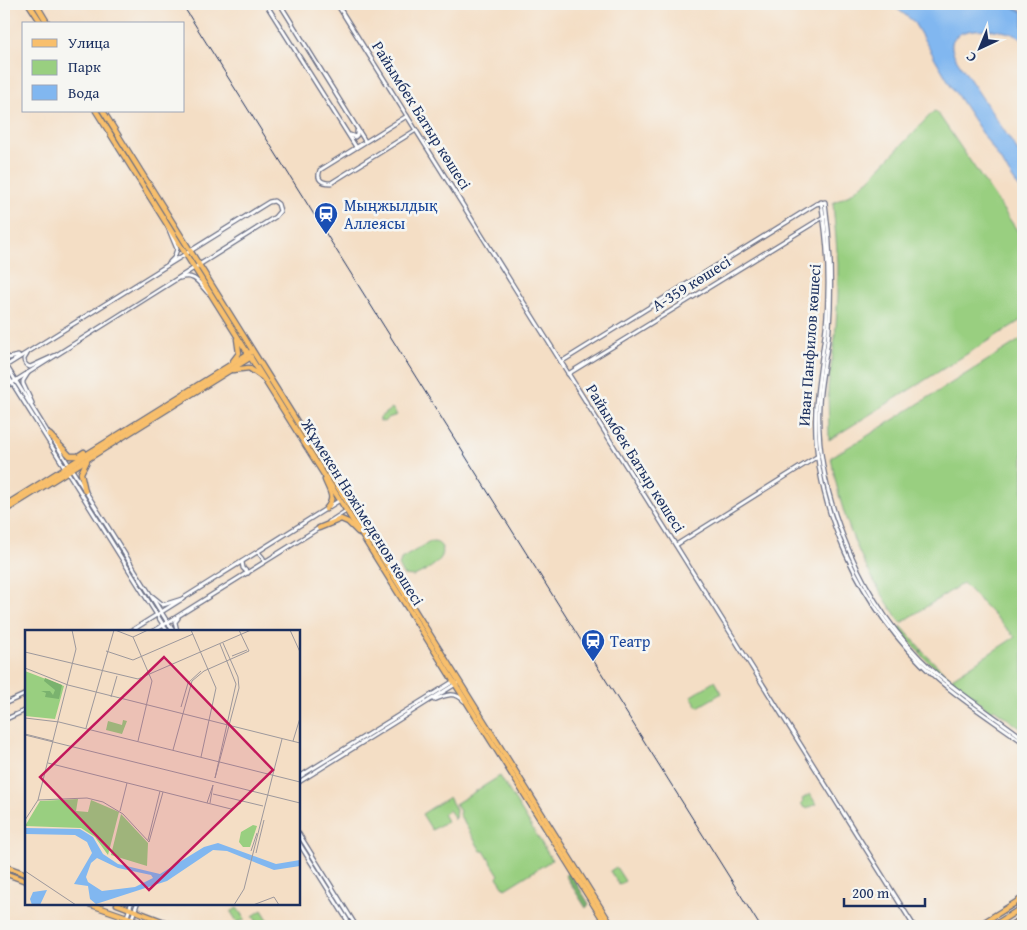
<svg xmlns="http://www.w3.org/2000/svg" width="1027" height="930" font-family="'Gentium Book Plus',serif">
  <rect width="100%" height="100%" fill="#f6f6f2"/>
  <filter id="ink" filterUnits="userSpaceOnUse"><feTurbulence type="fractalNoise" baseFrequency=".02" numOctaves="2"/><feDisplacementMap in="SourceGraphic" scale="10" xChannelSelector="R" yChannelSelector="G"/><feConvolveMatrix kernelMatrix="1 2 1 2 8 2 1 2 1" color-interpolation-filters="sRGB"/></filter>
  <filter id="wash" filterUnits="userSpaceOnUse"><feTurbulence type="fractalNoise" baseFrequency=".0096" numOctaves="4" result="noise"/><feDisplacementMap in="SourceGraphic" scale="20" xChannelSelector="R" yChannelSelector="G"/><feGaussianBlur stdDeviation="1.12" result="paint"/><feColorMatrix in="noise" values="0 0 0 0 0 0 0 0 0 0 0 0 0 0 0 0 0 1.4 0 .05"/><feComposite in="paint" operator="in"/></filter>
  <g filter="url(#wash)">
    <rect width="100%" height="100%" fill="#f4dec5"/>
    <!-- green -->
    <g fill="#99cf80" stroke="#5a7f6f">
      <polygon points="934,111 937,112 1023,239 1023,319 829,440 828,387 835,339 838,296 838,263 833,203 849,195 869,179"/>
      <path d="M1023,338V730L994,709L991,712L983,706V704L957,688L919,653L922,651L950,678L977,698L952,678L1015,637L963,583L901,623C863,569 842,523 831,457L864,438Z"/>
      <polygon points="392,408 397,415 388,418 384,422 380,421 380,417"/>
      <path d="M430,542C435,542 438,542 441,546C450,560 423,572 414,576L403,575L399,567L401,559Z"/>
      <polygon points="901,626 922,650 919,652 900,630"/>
      <polygon points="715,681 722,693 698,707 691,696"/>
      <polygon points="500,776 552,860 505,889 497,877 499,875 484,851 481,851 459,814 460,811 455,804"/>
      <polygon points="810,794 816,804 807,809 805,807 804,808 801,803 803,801 802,799"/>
      <polygon points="449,797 456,810 455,818 453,820 454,817 449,810 443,814 447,821 432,830 422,814"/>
      <polygon points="616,867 625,881 619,885 610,871"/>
      <polygon points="237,908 245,919 238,923 231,912"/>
      <polygon points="262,910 272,926 260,926 253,916"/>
    </g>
    <!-- forest -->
    <polygon fill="#7ab26e" stroke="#4a7066" points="570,873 589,904 586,908 565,875"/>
    <!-- water -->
    <path fill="#81b7f0" stroke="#4e73a7" d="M884,4H1007L1023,12V39C1019,37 1014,34 1009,33C996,28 948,25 952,48C953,55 959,63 963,69L1023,159V194L953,89L913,21L896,8Z"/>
  </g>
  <g filter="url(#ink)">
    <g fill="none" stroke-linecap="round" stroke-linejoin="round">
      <!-- minor casing -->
      <g stroke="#676c82" stroke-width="5.5">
        <g id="minor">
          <polyline points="266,4 356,147"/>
          <polyline points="280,4 365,141"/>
          <polyline points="337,4 914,926"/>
          <path d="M407,116L320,170C316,180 322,183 331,183L416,130"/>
          <polyline points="350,135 355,137 357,135 357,131"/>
          <path d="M821,202C828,243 830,285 826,326C823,353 818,379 816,405C810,506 862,610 935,677C962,701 994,721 1023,742"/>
          <polyline points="167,225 177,249 174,258 170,262"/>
          <path d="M180,278C194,273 199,283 208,293"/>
          <path d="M27,354L24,359C24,363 25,365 30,367L54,356"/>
          <polyline points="4,355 9,358 18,356"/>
          <polyline points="4,362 50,436"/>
          <path d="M561,362L816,204L825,202C831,245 832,287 829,330C827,356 820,380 819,406C815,498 864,608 932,670C961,695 993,715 1023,738"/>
          <polyline points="4,367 269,202 274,201 278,204 280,211 275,217 4,388"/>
          <polyline points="4,370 167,631"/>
          <polyline points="28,373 23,381 23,384 32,403"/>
          <polyline points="568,374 825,216"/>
          <polyline points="54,441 173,631"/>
          <polyline points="329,522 346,511"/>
          <polyline points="676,545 818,456"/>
          <polyline points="258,552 263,558 264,562"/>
          <polyline points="242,562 243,568 248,573"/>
          <polyline points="152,596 163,605 182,599"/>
          <polyline points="131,631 340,500"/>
          <polyline points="154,631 319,528"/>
          <polyline points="177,631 175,622 178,618"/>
          <path d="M434,700C446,695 455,691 464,701"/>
          <polyline points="4,704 26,694"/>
          <polyline points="4,720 26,710"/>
          <polyline points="299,777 454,681"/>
          <polyline points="299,782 459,682"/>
          <polyline points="299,834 356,926"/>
          <polyline points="299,843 351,926"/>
          <polyline points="124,926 131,904"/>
          <polyline points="129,926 137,904"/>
        </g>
      </g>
      <!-- major casing -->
      <g stroke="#676c82" stroke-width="7">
        <g id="major">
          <polyline points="29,4 42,24"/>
          <polyline points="36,4 48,24"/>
          <polyline points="96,111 607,926"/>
          <polyline points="103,111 612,926"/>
          <polyline points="233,361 239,353 237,339"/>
          <polyline points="233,370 249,368 262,377"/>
          <polyline points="50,435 70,456 78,456 84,452"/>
          <path d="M325,480C330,492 336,498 326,509"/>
          <polyline points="85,491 81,473 87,461"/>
          <polyline points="4,506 251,352"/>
          <polyline points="4,511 251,357"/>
          <polyline points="319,528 341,519 348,522 358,532"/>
          <polyline points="4,866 26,874"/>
          <polyline points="4,873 26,881"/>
          <polyline points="89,904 153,926"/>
          <polyline points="117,904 175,926"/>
          <polyline points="978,926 1023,898"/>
          <polyline points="993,926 1023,907"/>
          <polyline points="1009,926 1023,918"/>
        </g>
      </g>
      <!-- minor -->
      <use href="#minor" stroke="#fff" stroke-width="3"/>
      <!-- major -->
      <use href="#major" stroke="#f8bf6c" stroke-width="4.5"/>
      <!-- tram -->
      <polyline stroke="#1b2f5e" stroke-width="1" points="182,4 760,926"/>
    </g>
  </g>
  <!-- icons -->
  <defs>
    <g id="station-pin" transform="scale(1.25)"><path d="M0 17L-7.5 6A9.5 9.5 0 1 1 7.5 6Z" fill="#1a4fb4" stroke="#f6f6f2"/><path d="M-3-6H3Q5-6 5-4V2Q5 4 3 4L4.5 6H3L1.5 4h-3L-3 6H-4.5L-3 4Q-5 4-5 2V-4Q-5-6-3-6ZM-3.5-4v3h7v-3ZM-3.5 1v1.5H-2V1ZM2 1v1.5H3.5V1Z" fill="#fff"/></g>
  </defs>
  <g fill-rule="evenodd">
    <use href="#station-pin" x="326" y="214"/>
    <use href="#station-pin" x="593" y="641"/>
  </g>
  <g text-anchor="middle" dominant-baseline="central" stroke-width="5" stroke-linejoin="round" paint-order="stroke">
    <!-- street labels -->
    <g font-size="16" fill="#1b2f5e" stroke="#f6f6f2">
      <text transform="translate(422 115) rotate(58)">Райымбек Батыр көшесі</text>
      <text transform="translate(691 283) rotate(-32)">А-359 көшесі</text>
      <text transform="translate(809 345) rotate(-86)">Иван Панфилов көшесі</text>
      <text transform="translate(636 458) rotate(58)">Райымбек Батыр көшесі</text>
      <text transform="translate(363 512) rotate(58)">Жұмекен Нәжімеденов көшесі</text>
    </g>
    <!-- transit labels -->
    <g font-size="16" fill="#164399" stroke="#f6f6f2" text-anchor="start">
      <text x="344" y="205">Мыңжылдық<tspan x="344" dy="18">Аллеясы</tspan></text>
      <text x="610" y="641">Театр</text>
    </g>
  </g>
  <!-- overview -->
  <g transform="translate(25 630)">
    <rect width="275" height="275" fill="#f4dec5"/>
    <path d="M0,41L39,56L30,89L0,86ZM98,90L102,91L97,104L81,100L83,91L97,95ZM53,169L51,181L63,182L66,170L94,182L83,225L70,207L56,198L0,196L15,171ZM96,184L123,213L122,236L86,225ZM228,195L232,196L225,217H218L214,212L216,202Z" fill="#99cf80"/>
    <path d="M20,48L37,55L34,69L20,67L21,63L16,61H25L28,65L30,60L19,51Z" fill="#7ab26e"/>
    <path d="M0,198L55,199L68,207L78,224L93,234L135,244L179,217L193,213L251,234L275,230V236L249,240L202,221L188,220L142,251L71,274L65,269L63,256L49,254L67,223L62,212L50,205L0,204ZM72,228L93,238L126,245L128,248L110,257L77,261L63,252L61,247L66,233ZM22,260L15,275H7L5,269L8,262Z" fill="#81b7f0" fill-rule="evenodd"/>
    <path fill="none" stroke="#9d989c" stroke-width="1" d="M90,0L108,7L123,0M166,0L191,58L176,127M265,0L275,22M108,7L127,51L113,111M195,14L211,54L190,148L214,58L213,47L198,13M81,21L108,30L168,4M0,22L113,49L226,0M207,26L222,20M0,38L43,55L275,113M86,67L92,46M156,77L163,53L176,41M0,88L34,92L275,152M61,98L89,0M0,104L28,111M0,105L275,173M268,111L275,88M148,120L167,51L179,41L224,21L214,0M23,133L206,179L216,173M248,144L257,109M188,164L238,176M13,170L62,168L78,172L98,184L124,212L138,162M182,173L188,155L185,173M95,181L102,153M0,190L13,170L51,19L47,0M123,210L135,161M226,221L232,203M231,223L239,190M0,241L51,275M209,275L219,259L248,144M228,275L249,267L254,275"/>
    <path fill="#c2185b" fill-opacity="0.15" stroke="#c2185b" stroke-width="2.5" d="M139,27L248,140L124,260L15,147Z"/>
    <rect width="275" height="275" fill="none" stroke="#1b2f5e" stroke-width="2.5"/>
  </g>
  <!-- margin -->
  <rect width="1027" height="930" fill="none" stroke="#f6f6f2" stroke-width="20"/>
  <!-- legend -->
  <rect x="22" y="22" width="162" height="90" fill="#f6f6f2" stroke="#9ea6b7"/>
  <rect x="32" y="39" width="25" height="8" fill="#f8bf6c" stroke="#9ea6b7"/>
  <text x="68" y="48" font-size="15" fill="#1b2f5e">Улица</text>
  <rect x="32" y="60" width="25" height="15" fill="#99cf80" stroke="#9ea6b7"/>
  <text x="68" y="72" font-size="15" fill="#1b2f5e">Парк</text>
  <rect x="32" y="85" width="25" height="15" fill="#81b7f0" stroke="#9ea6b7"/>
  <text x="68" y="98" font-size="15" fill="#1b2f5e">Вода</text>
  <!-- north arrow -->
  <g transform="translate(980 48) rotate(224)" stroke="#f6f6f2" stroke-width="4" paint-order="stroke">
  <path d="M0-4L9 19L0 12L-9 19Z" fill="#1b2f5e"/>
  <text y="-8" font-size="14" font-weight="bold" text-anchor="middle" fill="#1b2f5e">С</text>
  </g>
  <!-- scale -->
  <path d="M844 898v8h81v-8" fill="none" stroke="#1b2f5e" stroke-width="2.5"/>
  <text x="852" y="898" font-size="15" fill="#1b2f5e" stroke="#f6f6f2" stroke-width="4" paint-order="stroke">200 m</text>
</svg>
